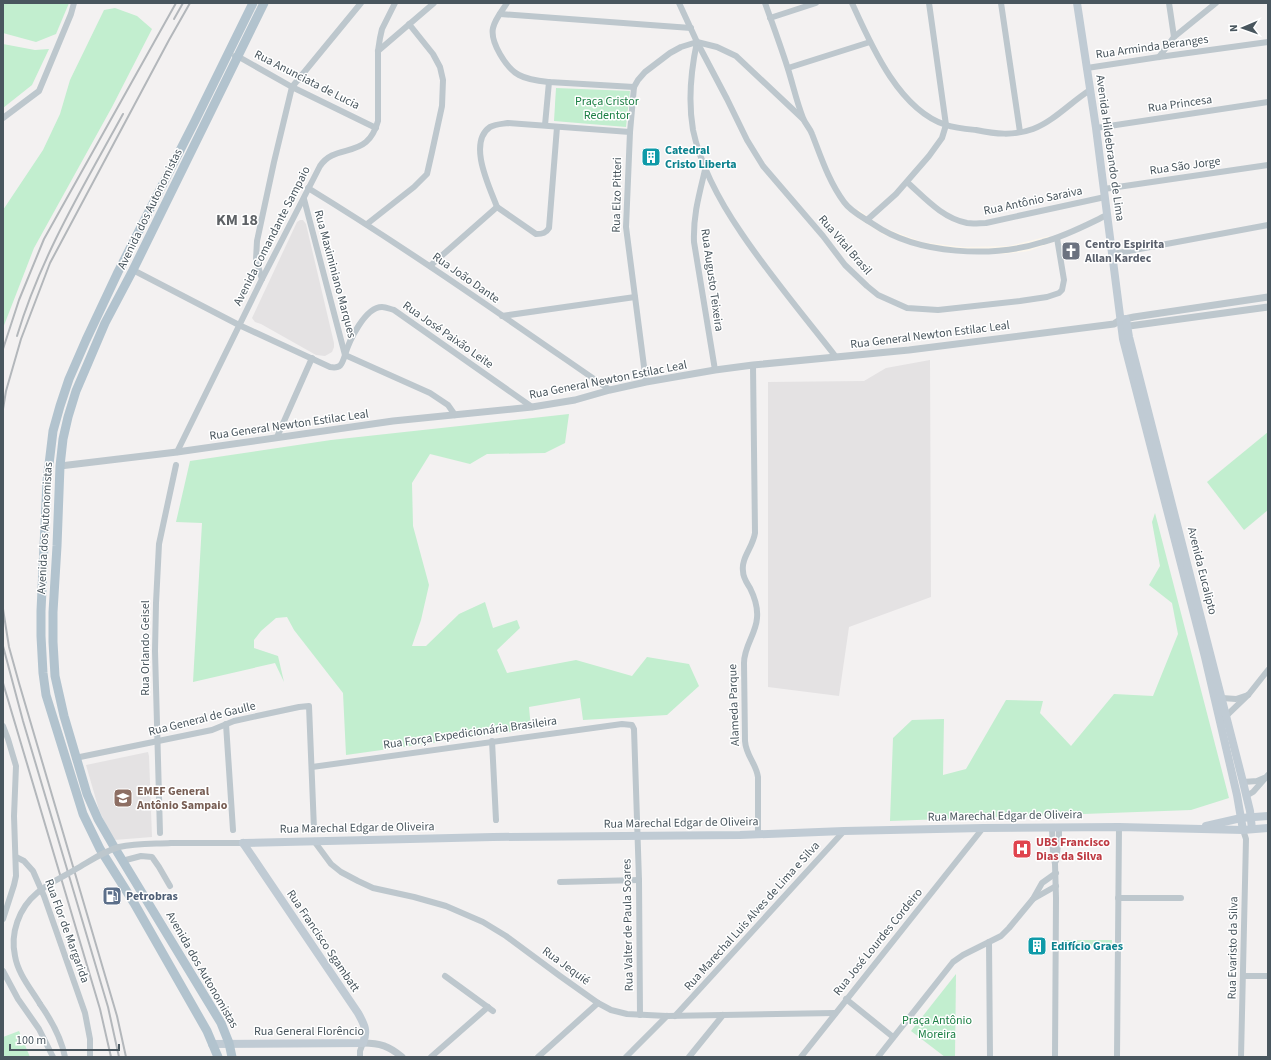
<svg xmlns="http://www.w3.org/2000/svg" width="1271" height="1060" font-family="'Source Sans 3',sans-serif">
  <rect width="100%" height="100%" fill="#f3f1f1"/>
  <!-- commercial -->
  <polygon fill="#fcf6ec" points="858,209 880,226 922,242 963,247 1009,246 1049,236 1053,242 1029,251 1005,254 967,254 921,248 884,235 853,215"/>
  <!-- education -->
  <g fill="#e4e2e3">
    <polygon points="300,220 303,220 306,224 334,343 334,347 332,352 325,356 316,355 261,324 255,322 252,318 297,222"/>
    <polygon points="930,360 931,597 849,627 839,696 768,687 768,382 864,381 886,368"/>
    <polygon points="148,752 149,756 152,837 114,840 110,833 99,810 86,765"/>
  </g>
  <!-- green -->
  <g fill="#c2eecf">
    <polygon points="3,3 69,3 56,34 36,42 3,33"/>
    <polygon points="115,8 137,16 152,29 112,107 34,248 3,328 3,210 43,150 60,114 70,80 104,10"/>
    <polygon points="3,44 35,50 49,49 32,85 3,108"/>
    <polygon points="556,88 630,91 626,127 554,121"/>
    <polygon points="569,414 565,443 545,453 487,454 470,464 430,454 412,483 413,526 429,585 421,620 412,646 426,646 459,614 485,602 493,628 517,620 520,628 497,650 507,673 576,660 632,676 647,657 689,664 699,686 667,715 583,720 580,698 529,707 531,729 346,755 343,693 294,630 287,617 276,618 261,631 254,640 254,648 278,656 284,682 275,663 193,682 202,523 176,522 190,461 331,440"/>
    <polygon points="1268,432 1268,510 1244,530 1207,482"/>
    <polygon points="1155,513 1229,798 1191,810 890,821 893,738 912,720 944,719 943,775 966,769 1006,700 1043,701 1040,713 1071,746 1114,694 1153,696 1178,634 1172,603 1149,585 1160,566 1152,522"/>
    <rect x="1064" y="940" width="48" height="6"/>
    <polygon points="956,974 955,1057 945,1057 911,1031"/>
    <polygon points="19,1031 30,1057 3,1057 3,1037"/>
  </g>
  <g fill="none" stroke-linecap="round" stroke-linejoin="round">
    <!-- minor -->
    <g stroke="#bdc7cd" stroke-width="6">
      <path d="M507,3C502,11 495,19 493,28C490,42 506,68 519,75C528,80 539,81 549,82L634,87"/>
      <polyline points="679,3 697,42 727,99 747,140 763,166 823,236 845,265 867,286 878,295 907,308 938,310 1020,301 1047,297 1059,293 1062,290 1064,280 1057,238"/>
      <path d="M765,3C773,25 781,47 788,69C793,85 797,103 803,118C805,124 810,128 812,134C821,157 829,182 844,202C851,212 864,218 873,224C918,255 993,258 1043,242C1066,236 1086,225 1107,215"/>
      <path d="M852,3C871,45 899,110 946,125C955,128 966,129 976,130C995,134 1014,136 1033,129C1054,121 1071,102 1090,90"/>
      <polyline points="1001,3 1020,132"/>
      <polyline points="1169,3 1174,37"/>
      <polyline points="500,14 691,28"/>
      <polyline points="770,18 816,3"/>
      <path d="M697,42C691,70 688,101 693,130C701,168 720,202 742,234C771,277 804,316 836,357"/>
      <polyline points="378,51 434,3"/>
      <polyline points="235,56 239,57 292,87 376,128"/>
      <polyline points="1159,57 1174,37 1216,3"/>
      <polyline points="788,68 870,42"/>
      <polyline points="1087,68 1159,57 1268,42"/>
      <polyline points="3,118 39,91 71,14 74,3"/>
      <polyline points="545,125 549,82"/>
      <polyline points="1096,128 1268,102"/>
      <path d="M705,170C699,195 693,216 694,242L715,370"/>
      <path d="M907,182C925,198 942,218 967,223C973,224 980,223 986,223L1105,197"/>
      <path d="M308,188C411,251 510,321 610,390"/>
      <polyline points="1104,189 1268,165"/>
      <polyline points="304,199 345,355"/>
      <path d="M497,207C490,188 467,143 490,127C496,124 502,124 508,123L630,132"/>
      <path d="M497,207L536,234C543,234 546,233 549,228L557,127"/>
      <polyline points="867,220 896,194 929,156 942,138 946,125 929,3"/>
      <polyline points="367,224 414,187 427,174 432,152 442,106 443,80 440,67 433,54 409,24"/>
      <polyline points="1113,254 1268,225"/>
      <polyline points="430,266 497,207"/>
      <path d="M133,270L239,325L330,367C341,369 342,364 345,355L430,393L448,405L455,415"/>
      <polyline points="262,279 256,260 257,241 274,162 292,87 361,3"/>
      <polyline points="502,316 635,297"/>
      <path d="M345,355C349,341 365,307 382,307C386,307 390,309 394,310L532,407"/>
      <path d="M753,365L755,533C753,547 741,558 743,571C743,578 747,583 750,588C755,598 758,608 757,618C756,634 744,646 744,663L745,741C746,756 756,763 758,777V834"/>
      <polyline points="646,382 626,227 630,132 634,87 638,80 645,72 670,53 681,47 697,42 717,47 736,56 803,119"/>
      <polyline points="277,437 312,358"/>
      <path d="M177,452L262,279L320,166C332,148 352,154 366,142C372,137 376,128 378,121V51L380,38L382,29L395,3"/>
      <polyline points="1222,698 1236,699 1248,695"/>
      <polyline points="1223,719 1249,694 1268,670"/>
      <polyline points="226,724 233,830"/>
      <polyline points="3,726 8,739 16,766 14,816 16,876 14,885 3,919"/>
      <polyline points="492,741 496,820"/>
      <polyline points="75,758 212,730 234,721 299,707 309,706 314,829"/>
      <polyline points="312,767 622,724 632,725 634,729 639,880 640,1015"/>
      <polyline points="1243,782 1257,781 1264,778"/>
      <polyline points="1246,796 1253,792 1268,775"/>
      <polyline points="1052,828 1053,853 1055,864 1056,898 1055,1057"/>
      <polyline points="160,833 155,651 156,603 159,544 176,465"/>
      <polyline points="314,841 331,864 341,872 358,881 373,888 414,897 446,906 483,922 506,936 560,976 598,1003 611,1010 627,1014 667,1016 835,1013"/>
      <polyline points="171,843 243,843"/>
      <polyline points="16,857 24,861 33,871 44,896 85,1013 90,1039 90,1057"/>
      <polyline points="122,861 141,856 152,857 159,867 170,886"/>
      <polyline points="1056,861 1059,837 1059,828"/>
      <polyline points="560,882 639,880"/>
      <polyline points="1118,898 1181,898"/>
      <polyline points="1033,899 1056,886"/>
      <polyline points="989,942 990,1057"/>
      <polyline points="3,971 18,999 39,1029 53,1057"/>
      <polyline points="445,976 493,1011"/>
      <polyline points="1243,976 1268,976"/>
      <polyline points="846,999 893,1037"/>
      <path d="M40,1004C52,1021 61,1037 65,1057"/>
      <polyline points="675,1016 844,831"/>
      <polyline points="360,1057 360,1051 363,1043"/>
      <polyline points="431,1057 488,1007"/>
      <polyline points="538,1057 598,1003"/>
      <polyline points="626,1057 667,1016"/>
      <polyline points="689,1057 723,1015"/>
      <polyline points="801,1057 983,828"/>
      <polyline points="878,1057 953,962 963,955 1001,936 1009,928 1033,899 1042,883 1056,873"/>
      <polyline points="1117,1057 1119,827"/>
      <polyline points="1241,1057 1246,839 1243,830"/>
    </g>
    <!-- tertiary -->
    <g stroke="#bdc7cd" stroke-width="7">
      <polyline points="1122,327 1268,307"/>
      <polyline points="60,466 177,452 393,421 532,407 575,400 610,390 646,382 715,370 753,365 909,350 1114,324 1120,320 1134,317 1268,297"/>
      <path d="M363,1043C380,1043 389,1046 402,1057"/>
    </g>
    <!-- secondary -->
    <g stroke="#c0cbd4" stroke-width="8">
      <polyline points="1077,3 1096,128 1123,339 1205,657 1237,795 1243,830"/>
      <polyline points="1126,319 1129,337 1243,782 1250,811 1252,829"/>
      <polyline points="1206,826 1241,818 1268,816"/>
      <polyline points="243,843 493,837 740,835 844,831 983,828 1119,827 1243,830 1268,828"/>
      <path d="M212,1044L363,1043C368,1030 364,1024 358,1013L243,843"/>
    </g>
    <!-- primary -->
    <g stroke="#b2c3ce" stroke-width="9">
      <polyline points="218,1057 207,1031 134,903 100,849 83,814 46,695 43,673 41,636 41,611 47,481 53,431 60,406 69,379 86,340 118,272 195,121 253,3"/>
      <polyline points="232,1057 229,1043 221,1023 113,845 98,819 87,794 64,716 55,676 53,642 53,612 57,546 60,466 63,439 68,417 76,391 88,363 105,323 133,270 264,3"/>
    </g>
    <!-- rail -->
    <g stroke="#b3b7bb" stroke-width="2">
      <polyline points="174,19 183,3"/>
      <path d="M17,336C41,256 83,187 123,114"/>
      <polyline points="3,349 19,300 44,239 176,3"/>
      <polyline points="3,409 6,391 21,339 50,263 169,40 190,3"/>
      <polyline points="3,609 9,647 19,683 117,1016 126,1057"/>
      <polyline points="3,646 23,721 108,1007 119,1057"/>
      <polyline points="3,683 100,1009 111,1057"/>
    </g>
    <!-- minor-bridge -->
    <path stroke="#bdc7cd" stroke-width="6" d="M40,1004C31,989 18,974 15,956C10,933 19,908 37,893C48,883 63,877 76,869C90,861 104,851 119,847C136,843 154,844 171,843"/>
  </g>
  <!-- icons -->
  <defs>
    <g id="building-square" transform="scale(1)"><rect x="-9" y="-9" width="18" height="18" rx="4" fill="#0f9aa8" stroke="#fff"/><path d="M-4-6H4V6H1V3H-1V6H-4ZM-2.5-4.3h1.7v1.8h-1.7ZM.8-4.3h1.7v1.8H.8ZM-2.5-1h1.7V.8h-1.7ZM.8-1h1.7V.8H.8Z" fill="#fff"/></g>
    <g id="church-square" transform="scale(1)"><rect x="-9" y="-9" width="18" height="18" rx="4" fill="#6b7280" stroke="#fff"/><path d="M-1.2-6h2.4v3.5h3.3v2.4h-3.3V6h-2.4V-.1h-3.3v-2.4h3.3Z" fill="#fff"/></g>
    <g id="school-square" transform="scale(1)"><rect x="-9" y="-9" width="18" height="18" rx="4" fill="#8d6e63" stroke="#fff"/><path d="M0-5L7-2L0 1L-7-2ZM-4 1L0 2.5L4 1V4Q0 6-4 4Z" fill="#fff"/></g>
    <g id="hospital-square" transform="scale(1)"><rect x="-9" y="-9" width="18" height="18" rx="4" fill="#e0444e" stroke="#fff"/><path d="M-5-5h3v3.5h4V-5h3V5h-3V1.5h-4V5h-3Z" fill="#fff"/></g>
    <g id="fuel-square" transform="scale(1)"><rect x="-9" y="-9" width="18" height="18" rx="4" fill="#5c6f8a" stroke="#fff"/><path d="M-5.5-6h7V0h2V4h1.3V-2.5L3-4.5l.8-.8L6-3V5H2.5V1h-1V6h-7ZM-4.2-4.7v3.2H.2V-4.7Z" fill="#fff"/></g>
  </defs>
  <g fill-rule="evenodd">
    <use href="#building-square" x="651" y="157"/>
    <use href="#church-square" x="1071" y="251"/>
    <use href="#school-square" x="123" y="798"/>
    <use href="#hospital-square" x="1022" y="849"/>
    <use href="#fuel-square" x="112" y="896"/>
    <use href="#building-square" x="1037" y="946"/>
  </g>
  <g text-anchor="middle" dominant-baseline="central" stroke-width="3" stroke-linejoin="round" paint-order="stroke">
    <!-- street labels -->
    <g font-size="12" fill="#49565e" stroke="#fff">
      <text transform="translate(1152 47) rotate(-8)">Rua Arminda Beranges</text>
      <text transform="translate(307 80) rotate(27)">Rua Anunciata de Lucia</text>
      <text transform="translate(1180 104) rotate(-8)">Rua Princesa</text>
      <text transform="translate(1110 148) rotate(82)">Avenida Hildebrando de Lima</text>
      <text transform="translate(1185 166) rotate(-8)">Rua São Jorge</text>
      <text transform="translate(617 195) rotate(-89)">Rua Elzo Pitteri</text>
      <text transform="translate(1033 201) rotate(-12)">Rua Antônio Saraiva</text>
      <text transform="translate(150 209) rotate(-64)">Avenida dos Autonomistas</text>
      <text transform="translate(272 236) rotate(-63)">Avenida Comandante Sampaio</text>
      <text transform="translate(845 245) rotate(49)">Rua Vital Brasil</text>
      <text transform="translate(335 274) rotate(75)">Rua Maximiniano Marques</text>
      <text transform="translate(466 278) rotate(35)">Rua João Dante</text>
      <text transform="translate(712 280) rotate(82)">Rua Augusto Teixeira</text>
      <text transform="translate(448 335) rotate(35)">Rua José Paixão Leite</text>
      <text transform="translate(930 335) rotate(-7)">Rua General Newton Estilac Leal</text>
      <text transform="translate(608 380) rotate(-11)">Rua General Newton Estilac Leal</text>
      <text transform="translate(289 425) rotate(-8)">Rua General Newton Estilac Leal</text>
      <text transform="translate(45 528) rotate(-87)">Avenida dos Autonomistas</text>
      <text transform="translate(1202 571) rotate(76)">Avenida Eucalipto</text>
      <text transform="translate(145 648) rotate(-90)">Rua Orlando Geisel</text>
      <text transform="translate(734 705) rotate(-92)">Alameda Parque</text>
      <text transform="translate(202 719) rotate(-14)">Rua General de Gaulle</text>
      <text transform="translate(470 733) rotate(-8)">Rua Força Expedicionária Brasileira</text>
      <text transform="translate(1005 816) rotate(-1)">Rua Marechal Edgar de Oliveira</text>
      <text transform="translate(681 823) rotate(-1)">Rua Marechal Edgar de Oliveira</text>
      <text transform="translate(357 828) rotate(-1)">Rua Marechal Edgar de Oliveira</text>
      <text transform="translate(752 916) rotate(-48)">Rua Marechal Luis Alves de Lima e Silva</text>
      <text transform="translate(628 925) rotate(-91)">Rua Valter de Paula Soares</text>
      <text transform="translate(67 931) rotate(70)">Rua Flor de Margarida</text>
      <text transform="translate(323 941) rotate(56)">Rua Francisco Sgambatt</text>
      <text transform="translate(878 942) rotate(-51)">Rua José Lourdes Cordeiro</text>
      <text transform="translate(1233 948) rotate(-89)">Rua Evaristo da Silva</text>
      <text transform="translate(566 966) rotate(36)">Rua Jequié</text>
      <text transform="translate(202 970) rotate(60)">Avenida dos Autonomistas</text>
      <text x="309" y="1031">Rua General Florêncio</text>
    </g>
    <!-- park labels -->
    <g font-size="12" fill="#1b7f44" stroke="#fff">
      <text x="607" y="101">Praça Cristor<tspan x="607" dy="14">Redentor</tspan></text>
      <text x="937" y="1020">Praça Antônio<tspan x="937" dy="14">Moreira</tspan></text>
    </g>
    <!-- culture labels -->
    <g font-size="12" font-weight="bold" fill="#0d838f" stroke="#fff" text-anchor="start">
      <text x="665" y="150">Catedral<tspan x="665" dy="14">Cristo Liberta</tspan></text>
      <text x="1051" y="946">Edifício Graes</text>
    </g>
    <!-- worship labels -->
    <g font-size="12" font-weight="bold" fill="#5b616d" stroke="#fff" text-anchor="start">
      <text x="1085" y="244">Centro Espirita<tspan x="1085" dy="14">Allan Kardec</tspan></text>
    </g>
    <!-- education labels -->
    <g font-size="12" font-weight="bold" fill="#785e54" stroke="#fff" text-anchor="start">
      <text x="137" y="791">EMEF General<tspan x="137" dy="14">Antônio Sampaio</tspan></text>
    </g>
    <!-- health labels -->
    <g font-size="12" font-weight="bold" fill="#be3a42" stroke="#fff" text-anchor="start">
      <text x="1036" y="842">UBS Francisco<tspan x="1036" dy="14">Dias da Silva</tspan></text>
    </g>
    <!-- service labels -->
    <g font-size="12" font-weight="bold" fill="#4e5e75" stroke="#fff" text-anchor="start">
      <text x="126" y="896">Petrobras</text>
    </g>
    <!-- district labels -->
    <g font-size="16" font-weight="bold" fill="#5e6266" stroke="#fff">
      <text x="237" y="220">KM 18</text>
    </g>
  </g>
  <!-- border -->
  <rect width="1271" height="1060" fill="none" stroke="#49565e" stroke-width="8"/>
  <!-- north arrow -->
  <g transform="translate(1243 28) rotate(268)" stroke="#ffffff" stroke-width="3" paint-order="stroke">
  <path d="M0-3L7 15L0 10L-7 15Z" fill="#49565e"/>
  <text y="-6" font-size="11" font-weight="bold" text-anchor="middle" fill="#49565e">N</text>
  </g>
  <!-- scale -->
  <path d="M10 1044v6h109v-6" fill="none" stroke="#49565e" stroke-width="2"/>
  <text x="16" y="1044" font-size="12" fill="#49565e" stroke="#ffffff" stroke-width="3" paint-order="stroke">100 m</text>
</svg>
